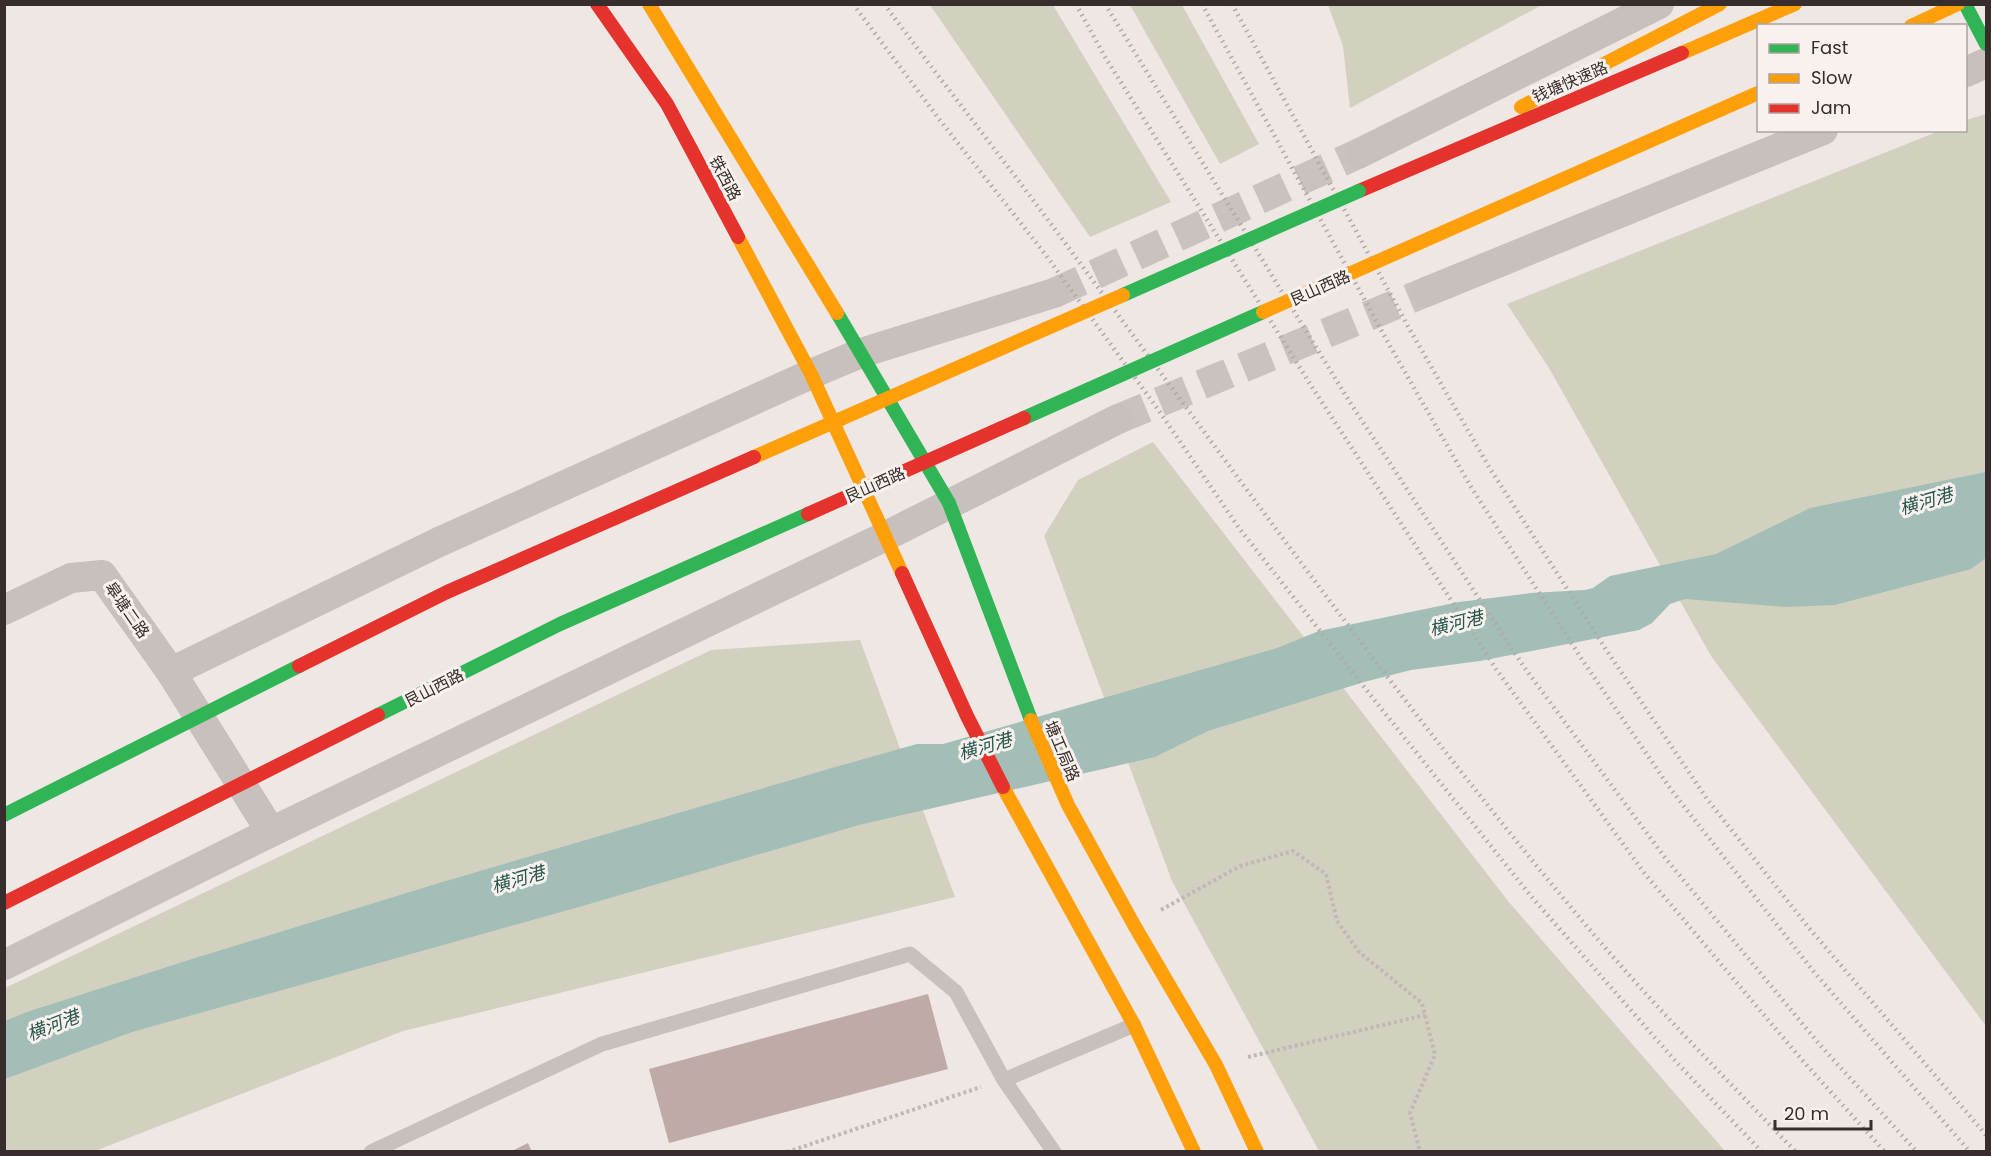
<svg xmlns="http://www.w3.org/2000/svg" width="1991" height="1156" font-family="Poppins,'Noto Sans SC',sans-serif">
  <rect width="100%" height="100%" fill="#eee7e4"/>
  <!-- green -->
  <g fill="#d2d1c0">
    <polygon points="930,5 1053,5 1171,202 1090,237"/>
    <polygon points="1130,5 1182,5 1259,144 1220,164"/>
    <polygon points="1328,5 1328,4 1542,5 1350,108 1343,46"/>
    <polygon points="1986,114 1986,1026 1711,656 1549,368 1507,304 1939,131 1966,130 1966,120"/>
    <polygon points="1153,442 1508,901 1725,1151 1319,1151 1172,881 1044,536 1078,480"/>
    <polygon points="860,640 955,897 403,1031 95,1151 5,1152 5,988 711,650"/>
  </g>
  <!-- water -->
  <polygon fill="#a3bdb7" points="1986,472 1986,558 1971,569 1835,605 1785,607 1685,599 1670,604 1652,623 1639,630 1480,661 1411,670 1364,682 1208,731 1155,757 859,825 579,907 132,1032 5,1079 5,1021 27,1012 192,959 439,883 832,768 917,744 943,744 1277,648 1319,631 1459,602 1531,593 1585,590 1593,588 1610,576 1716,554 1810,508"/>
  <!-- building -->
  <g fill="#bfaaa8">
    <polygon points="928,994 948,1069 669,1143 649,1069"/>
    <polygon points="528,1143 532,1152 510,1152"/>
  </g>
  <g fill="none" stroke-linecap="round" stroke-linejoin="round">
    <!-- street-tunnel -->
    <g stroke="#c9c2bf" stroke-width="30" stroke-dasharray="30 15" stroke-linecap="butt">
      <polyline points="1054,293 1360,153"/>
      <polyline points="1118,419 1426,292"/>
    </g>
    <!-- path -->
    <g stroke="#bfb8b6" stroke-width="4" stroke-dasharray="3 3" stroke-linecap="butt">
      <polyline points="1161,910 1240,866 1293,851 1326,874 1337,921 1359,952 1422,1003 1435,1055 1410,1113 1420,1152"/>
      <polyline points="1248,1057 1425,1015"/>
      <polyline points="787,1152 981,1087"/>
    </g>
    <!-- lane -->
    <g stroke="#c7c0bd" stroke-width="15">
      <polyline points="371,1152 602,1044 910,954 956,992 1004,1080"/>
      <polyline points="1054,1152 1004,1080 1134,1025"/>
    </g>
    <!-- street -->
    <g stroke="#c7c0bd" stroke-width="30">
      <polyline points="1966,72 1986,63"/>
      <polyline points="1360,153 1659,4"/>
      <polyline points="1426,292 1823,130"/>
      <polyline points="4,610 71,578 102,575 171,672 271,832"/>
      <polyline points="171,672 439,542 811,374 861,353 1054,293"/>
      <polyline points="4,965 271,832 886,536 1118,419"/>
    </g>
    <!-- fast -->
    <g stroke="#30b455" stroke-width="14">
      <polyline points="1965,4 1986,44"/>
      <polyline points="837,313 949,503 1031,720"/>
    </g>
    <!-- slow -->
    <g stroke="#ff9f0a" stroke-width="14">
      <polyline points="649,4 837,313"/>
      <polyline points="1911,26 1958,4"/>
      <polyline points="1682,53 1795,4"/>
      <polyline points="1521,107 1720,4"/>
      <polyline points="738,237 811,374 902,573"/>
      <polyline points="1031,720 1068,805 1134,925 1216,1065 1257,1152"/>
      <polyline points="1003,787 1134,1025 1194,1152"/>
    </g>
    <!-- jam -->
    <g stroke="#e5322d" stroke-width="14">
      <polyline points="597,4 667,104 738,237"/>
      <polyline points="1359,191 1682,53"/>
      <polyline points="902,573 967,716 1003,787"/>
    </g>
    <!-- rail -->
    <g stroke="#afa9a8" stroke-width="4.5" stroke-dasharray="1.5 4.5" stroke-linecap="butt">
      <polyline points="853,4 939,119 1045,254 1157,408 1239,528 1372,697 1530,895 1678,1064 1762,1152"/>
      <path d="M884,4C946,87 1010,168 1071,251C1241,481 1406,712 1590,930C1655,1007 1726,1079 1796,1152"/>
      <polyline points="1076,4 1105,57 1312,387 1496,669 1645,874 1802,1060 1885,1152"/>
      <polyline points="1105,4 1351,404 1524,667 1666,859 1820,1045 1917,1152"/>
      <polyline points="1202,4 1390,346 1471,487 1581,658 1672,791 1814,972 1970,1152"/>
      <polyline points="1232,4 1410,330 1489,467 1605,648 1707,799 1809,928 1986,1135"/>
    </g>
    <!-- fast-bridge -->
    <g stroke="#30b455" stroke-width="14">
      <polyline points="1123,295 1359,191"/>
      <polyline points="1024,418 1263,312"/>
      <polyline points="378,715 560,624 808,514"/>
      <polyline points="4,815 299,666"/>
    </g>
    <!-- slow-bridge -->
    <g stroke="#ff9f0a" stroke-width="14">
      <polyline points="1263,312 1758,93"/>
      <polyline points="754,457 1123,295"/>
    </g>
    <!-- jam-bridge -->
    <g stroke="#e5322d" stroke-width="14">
      <polyline points="808,514 1024,418"/>
      <polyline points="299,666 447,592 754,457"/>
      <polyline points="4,903 378,715"/>
    </g>
  </g>
  <g text-anchor="middle" dominant-baseline="central" stroke-width="6" stroke-linejoin="round" paint-order="stroke">
    <!-- street labels -->
    <g font-size="16" fill="#372d2c" stroke="#f9f1ed">
      <text transform="translate(1570 82) rotate(-23)">钱塘快速路</text>
      <text transform="translate(725 178) rotate(62)">铁西路</text>
      <text transform="translate(1320 288) rotate(-24)">艮山西路</text>
      <text transform="translate(875 485) rotate(-24)">艮山西路</text>
      <text transform="translate(127 610) rotate(55)">皋塘二路</text>
      <text transform="translate(434 688) rotate(-27)">艮山西路</text>
      <text transform="translate(1062 751) rotate(67)">塘工局路</text>
    </g>
    <!-- water labels -->
    <g font-size="18" font-style="italic" fill="#25554d" stroke="#f9f1ed">
      <text transform="translate(1926 501) rotate(-16)">横河港</text>
      <text transform="translate(1456 623) rotate(-14)">横河港</text>
      <text transform="translate(985 746) rotate(-16)">横河港</text>
      <text transform="translate(518 879) rotate(-16)">横河港</text>
      <text transform="translate(53 1025) rotate(-21)">横河港</text>
    </g>
  </g>
  <!-- border -->
  <rect width="1991" height="1156" fill="none" stroke="#372d2c" stroke-width="12"/>
  <!-- legend -->
  <rect x="1757" y="24" width="210" height="108" fill="#f9f1ed" stroke="#aba3a0" stroke-width="1.5"/>
  <rect x="1769" y="44" width="30" height="9" fill="#30b455" stroke="#aba3a0" stroke-width="1.5"/>
  <text x="1811" y="54" font-size="18" fill="#372d2c">Fast</text>
  <rect x="1769" y="74" width="30" height="9" fill="#ff9f0a" stroke="#aba3a0" stroke-width="1.5"/>
  <text x="1811" y="84" font-size="18" fill="#372d2c">Slow</text>
  <rect x="1769" y="104" width="30" height="9" fill="#e5322d" stroke="#aba3a0" stroke-width="1.5"/>
  <text x="1811" y="114" font-size="18" fill="#372d2c">Jam</text>
  <!-- scale -->
  <path d="M1775 1120v9h96v-9" fill="none" stroke="#372d2c" stroke-width="3"/>
  <text x="1784" y="1120" font-size="18" fill="#372d2c" stroke="#f9f1ed" stroke-width="4.5" paint-order="stroke">20 m</text>
</svg>
